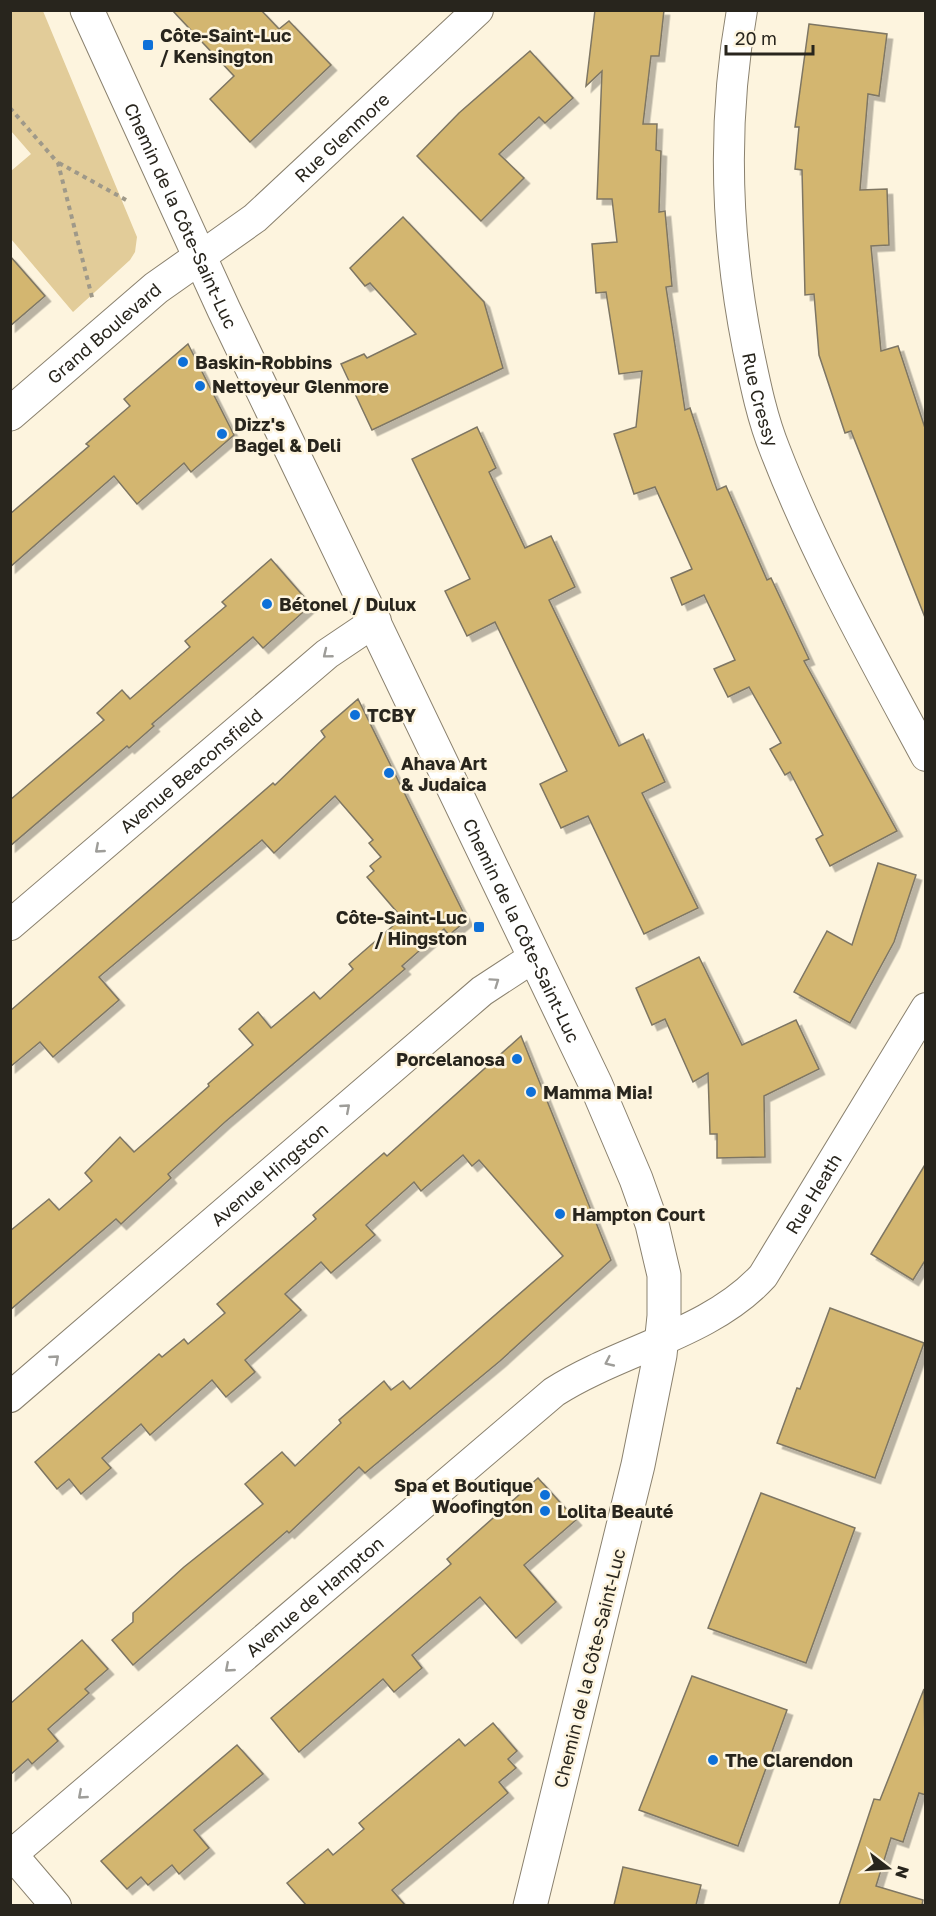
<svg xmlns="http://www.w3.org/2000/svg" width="936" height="1916" font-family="'Golos Text',sans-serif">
  <defs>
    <filter id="shadow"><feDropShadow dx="5.5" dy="5.5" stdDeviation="0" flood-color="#0004"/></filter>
  </defs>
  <rect width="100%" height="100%" fill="#fdf4de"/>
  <!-- green -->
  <polygon fill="#e2cc99" points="11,10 43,11 137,237 135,252 130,260 73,312 11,239 11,171 31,154 11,131"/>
  <!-- building -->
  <g fill="#d3b670" stroke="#7e7663" stroke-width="1.5" filter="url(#shadow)">
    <polygon points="172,10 261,10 279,29 289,21 331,65 250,142 210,99 234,76"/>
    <polygon points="595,10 664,10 659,56 651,56 643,124 657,124 656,150 661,151 659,212 665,211 672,286 666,287 685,410 690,408 717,490 726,486 767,580 771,578 809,659 804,661 897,831 830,866 816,839 823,835 790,772 785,775 770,749 781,743 749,687 728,697 714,669 735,660 704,595 682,605 671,578 692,569 655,487 634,494 614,434 636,427 642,371 619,374 606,292 596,293 592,244 617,242 612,199 597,199 602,71 586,86"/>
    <polygon points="809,24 887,34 879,96 868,94 860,190 887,189 889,245 871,246 881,351 898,346 926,431 926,620 851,431 845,433 819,355 814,294 805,295 802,170 795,169 799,127 795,127"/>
    <polygon points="530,51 573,98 545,123 539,117 499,154 524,178 481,221 417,156 459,113"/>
    <polygon points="403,217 484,302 503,368 372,430 341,364 364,354 367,358 416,334 370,283 365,286 350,268"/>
    <polygon points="10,256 45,296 10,326"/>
    <polygon points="188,344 234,435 191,472 184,463 137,504 114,476 10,567 10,514 89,446 86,444 130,406 124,399"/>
    <polygon points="477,427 496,468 489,472 525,548 551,536 575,587 549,600 619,746 643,734 665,782 642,793 698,908 644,934 588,816 561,828 540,784 567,771 495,622 467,636 445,591 470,579 412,459"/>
    <polygon points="271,559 311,605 263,648 253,637 152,724 154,726 129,748 127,746 10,846 10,800 104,720 97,713 122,690 130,699 190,647 185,641 226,606 222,602"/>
    <polygon points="358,699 467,920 449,935 444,929 402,966 405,969 225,1122 168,1174 171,1178 121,1224 116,1219 10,1310 10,1231 49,1199 59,1210 92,1181 85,1173 120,1137 134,1152 209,1086 208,1084 253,1045 239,1029 258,1012 271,1028 314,992 320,999 353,969 349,964 402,918 367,877 374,871 370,866 381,857 369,843 373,840 335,796 274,853 262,840 99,977 119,1000 53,1057 40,1042 10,1067 10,1011 273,783 275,785 325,737 321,731"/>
    <polygon points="878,863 916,875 894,942 850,1023 794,992 827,931 852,945"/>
    <polygon points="699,957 742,1045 796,1020 819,1069 764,1096 765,1157 717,1158 717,1134 710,1134 708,1073 693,1082 665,1019 652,1025 636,988"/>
    <polygon points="521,1036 611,1260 500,1361 365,1473 359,1467 289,1533 287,1531 133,1665 112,1640 133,1622 133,1613 184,1567 263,1504 245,1484 282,1452 295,1466 341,1423 339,1420 384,1381 391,1390 403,1381 410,1389 563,1256 479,1160 472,1166 463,1155 421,1191 414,1182 366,1225 375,1235 331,1273 321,1262 285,1294 301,1310 245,1360 255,1372 226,1397 212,1380 150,1435 141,1424 102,1458 111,1468 81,1494 69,1479 57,1489 35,1462 159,1354 162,1357 184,1339 188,1344 225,1313 217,1304 316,1219 313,1215 384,1153 387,1156"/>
    <polygon points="926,1163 926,1259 913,1280 871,1254"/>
    <polygon points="830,1308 924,1343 875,1478 777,1443 797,1388 800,1389"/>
    <polygon points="538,1478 576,1520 524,1565 556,1602 516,1638 480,1597 412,1655 422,1668 394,1692 383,1679 299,1752 271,1718 451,1564 447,1559"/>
    <polygon points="761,1493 855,1528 806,1663 708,1628"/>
    <polygon points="82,1640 108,1669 85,1689 89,1693 48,1729 58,1741 32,1764 28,1759 10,1775 10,1704"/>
    <polygon points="692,1676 787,1710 738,1846 639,1810"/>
    <polygon points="924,1689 926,1795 919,1793 903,1842 891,1838 876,1886 923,1900 922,1905 839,1905 874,1799 880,1800"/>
    <polygon points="493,1723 517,1751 508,1759 516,1768 499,1782 508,1793 392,1890 405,1905 306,1905 287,1883 328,1849 333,1855 364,1829 359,1823 459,1739 465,1746"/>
    <polygon points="237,1745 263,1774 194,1830 209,1848 179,1874 172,1865 148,1885 141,1877 127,1889 101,1861"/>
    <polygon points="623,1867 701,1885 696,1905 614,1905"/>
  </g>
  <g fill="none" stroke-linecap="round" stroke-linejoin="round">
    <!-- street casing -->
    <g stroke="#8a816e" stroke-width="32">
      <g id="street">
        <path id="s1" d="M742,10C722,122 726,238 748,349C755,383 762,418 775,450C816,556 872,656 926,756"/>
        <path id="s2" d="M200,257L255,218L478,10"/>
        <path id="s3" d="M10,925L327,654L376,621"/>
        <path id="s4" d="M10,1397L482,991L534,957"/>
        <polyline points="10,1852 56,1906"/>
        <path id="s5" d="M10,1856L554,1392C619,1350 710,1334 763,1276L926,1008"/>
      </g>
    </g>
    <!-- secondary casing -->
    <g stroke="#8a816e" stroke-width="35">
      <g id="secondary">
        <path id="s6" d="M87,10L224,310L596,1085L636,1179L652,1224L664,1275V1316L660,1355L638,1465L530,1906"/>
        <path id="s7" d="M10,414L156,288L200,257"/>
      </g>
    </g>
    <!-- path -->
    <g stroke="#9f9989" stroke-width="4" stroke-dasharray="4.5 4.5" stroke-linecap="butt">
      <polyline points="10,108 58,163 93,301"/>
      <polyline points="59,163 128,201"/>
    </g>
    <!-- street -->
    <use href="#street" stroke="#fff" stroke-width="30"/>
    <!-- secondary -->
    <use href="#secondary" stroke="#fff" stroke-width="33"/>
  </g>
  <!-- one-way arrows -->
  <defs><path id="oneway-chevron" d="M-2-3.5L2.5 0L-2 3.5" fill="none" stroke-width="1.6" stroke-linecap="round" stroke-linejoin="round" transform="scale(1.5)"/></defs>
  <g stroke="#9e9d99">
    <use href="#oneway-chevron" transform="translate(327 654) rotate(141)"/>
    <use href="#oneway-chevron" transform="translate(99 849) rotate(139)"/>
    <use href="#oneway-chevron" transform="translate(495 982) rotate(-35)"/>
    <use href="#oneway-chevron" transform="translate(346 1108) rotate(-41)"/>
    <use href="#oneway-chevron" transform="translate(55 1359) rotate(-41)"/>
    <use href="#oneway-chevron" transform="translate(609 1362) rotate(155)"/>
    <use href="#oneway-chevron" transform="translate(229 1668) rotate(139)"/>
    <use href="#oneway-chevron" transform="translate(82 1795) rotate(139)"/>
  </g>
  <!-- markers -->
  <g fill="#0e70d8" stroke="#fdf4de" stroke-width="2">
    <rect x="142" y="39" width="12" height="12" rx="3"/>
    <circle cx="183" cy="362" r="6"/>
    <circle cx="200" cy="386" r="6"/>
    <circle cx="222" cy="434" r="6"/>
    <circle cx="267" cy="604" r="6"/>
    <circle cx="355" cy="715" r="6"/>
    <circle cx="389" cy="773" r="6"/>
    <rect x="473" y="921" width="12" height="12" rx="3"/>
    <circle cx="517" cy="1059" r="6"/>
    <circle cx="531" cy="1092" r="6"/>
    <circle cx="560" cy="1214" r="6"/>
    <circle cx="545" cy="1495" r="6"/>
    <circle cx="545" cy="1511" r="6"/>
    <circle cx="713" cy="1760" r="6"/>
  </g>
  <g text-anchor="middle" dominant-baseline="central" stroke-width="5" stroke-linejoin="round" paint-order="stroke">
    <!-- poi labels -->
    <g font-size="18" font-weight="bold" fill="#28251d" stroke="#fdf4de" text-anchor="start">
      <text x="160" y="35">Côte-Saint-Luc<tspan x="160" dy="21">/ Kensington</tspan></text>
      <text x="195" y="362">Baskin-Robbins</text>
      <text x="212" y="386">Nettoyeur Glenmore</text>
      <text x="234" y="424">Dizz's<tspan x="234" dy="21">Bagel &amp; Deli</tspan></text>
      <text x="279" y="604">Bétonel / Dulux</text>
      <text x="367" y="715">TCBY</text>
      <text x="401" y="763">Ahava Art<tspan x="401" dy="21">&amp; Judaica</tspan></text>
      <text x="467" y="917" text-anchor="end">Côte-Saint-Luc<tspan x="467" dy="21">/ Hingston</tspan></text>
      <text x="505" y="1059" text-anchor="end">Porcelanosa</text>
      <text x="543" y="1092">Mamma Mia!</text>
      <text x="572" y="1214">Hampton Court</text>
      <text x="533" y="1485" text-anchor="end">Spa et Boutique<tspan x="533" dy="21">Woofington</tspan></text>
      <text x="557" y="1511">Lolita Beauté</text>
      <text x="725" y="1760">The Clarendon</text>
    </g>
    <!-- street labels -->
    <g font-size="18" fill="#28251d" stroke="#fdf4de">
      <text stroke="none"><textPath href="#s2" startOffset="186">Rue Glenmore</textPath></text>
      <text stroke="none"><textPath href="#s6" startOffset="226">Chemin de la Côte-Saint-Luc</textPath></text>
      <text stroke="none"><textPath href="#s7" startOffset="124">Grand Boulevard</textPath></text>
      <text stroke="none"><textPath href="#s1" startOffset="393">Rue Cressy</textPath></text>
      <text stroke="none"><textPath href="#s3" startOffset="238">Avenue Beaconsfield</textPath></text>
      <text stroke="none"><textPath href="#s6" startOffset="1018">Chemin de la Côte-Saint-Luc</textPath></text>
      <text stroke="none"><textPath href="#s4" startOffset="342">Avenue Hingston</textPath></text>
      <text stroke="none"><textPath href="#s5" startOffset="1052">Rue Heath</textPath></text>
      <text stroke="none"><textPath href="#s5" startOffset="400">Avenue de Hampton</textPath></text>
      <text transform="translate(589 1668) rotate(-76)">Chemin de la Côte-Saint-Luc</text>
    </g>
  </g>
  <!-- border -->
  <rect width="936" height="1916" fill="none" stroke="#28251d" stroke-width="24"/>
  <!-- north arrow -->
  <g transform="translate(888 1868) rotate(107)" stroke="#fdf4de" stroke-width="4.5" paint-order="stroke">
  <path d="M0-4.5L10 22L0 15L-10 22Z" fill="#28251d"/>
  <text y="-9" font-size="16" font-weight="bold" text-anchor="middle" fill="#28251d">N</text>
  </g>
  <!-- scale -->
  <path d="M726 45v9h87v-9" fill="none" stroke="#28251d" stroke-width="3"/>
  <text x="735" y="45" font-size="18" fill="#28251d" stroke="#fdf4de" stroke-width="4.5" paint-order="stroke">20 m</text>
</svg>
